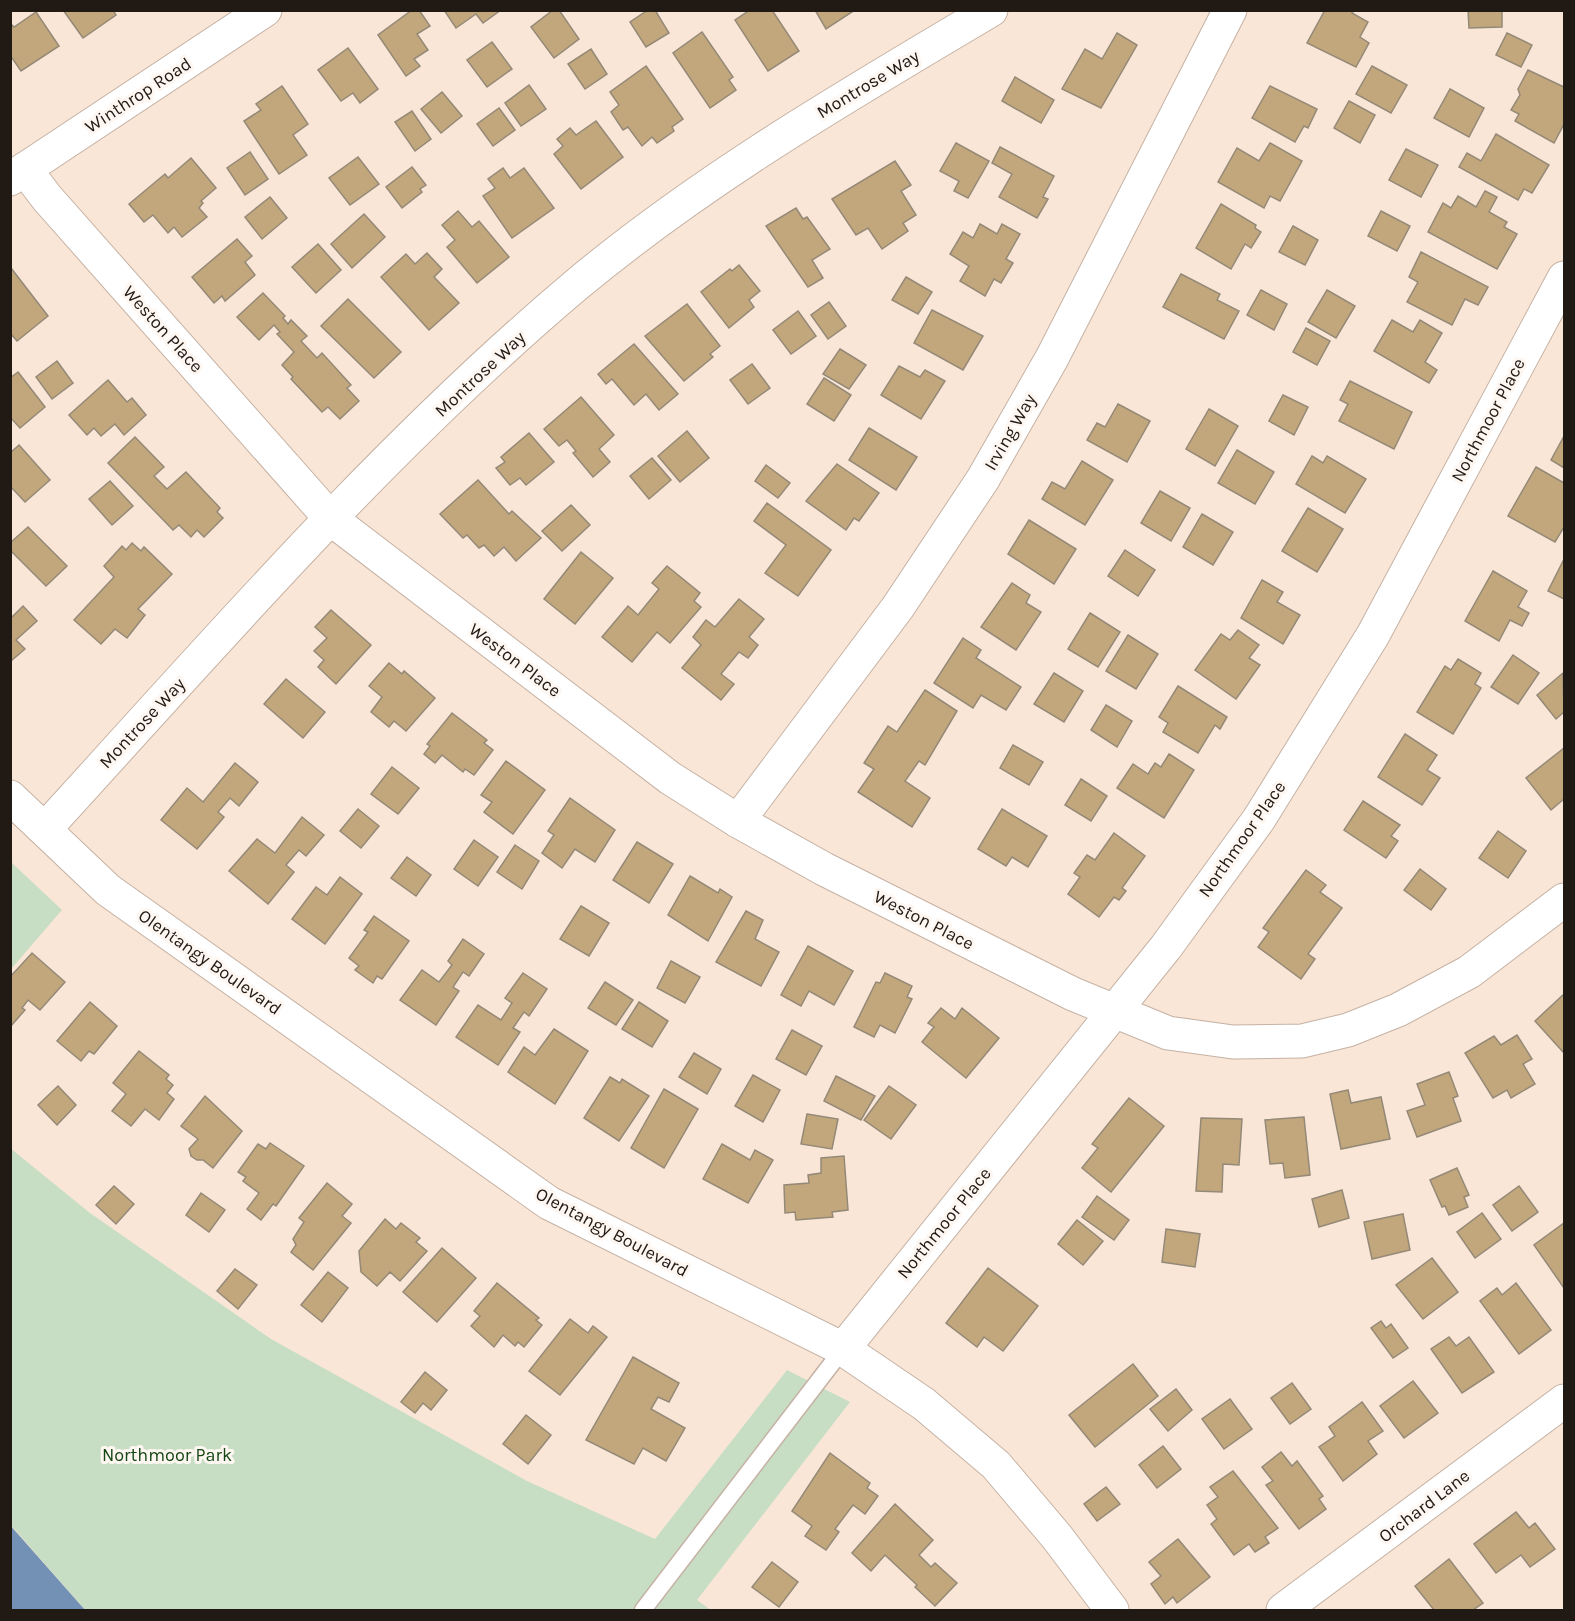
<svg xmlns="http://www.w3.org/2000/svg" width="1575" height="1621" font-family="Karla,sans-serif">
  <rect width="100%" height="100%" fill="#fae6d7"/>
  <!-- green -->
  <g fill="#c7dec5">
    <polygon points="11,862 62,910 11,969"/>
    <polygon points="10,1148 90,1213 271,1339 527,1481 655,1539 787,1370 850,1402 697,1600 711,1610 85,1610 11,1525"/>
  </g>
  <!-- water -->
  <polygon fill="#7291b5" points="10,1525 85,1610 11,1610"/>
  <!-- building -->
  <g fill="#c2a77c" stroke="#948977" stroke-width="1.5">
    <polygon points="63,10 113,10 116,15 83,38"/>
    <polygon points="412,10 419,10 430,26 417,34 428,50 414,59 420,66 406,76 378,35"/>
    <polygon points="444,10 501,10 483,23 476,14 456,28"/>
    <polygon points="553,10 559,10 579,39 554,58 531,27"/>
    <polygon points="648,10 655,10 669,33 646,47 630,22"/>
    <polygon points="750,10 772,10 799,51 768,71 735,20"/>
    <polygon points="815,10 855,10 826,29"/>
    <polygon points="1325,10 1354,10 1352,13 1368,22 1360,37 1369,43 1356,67 1307,43"/>
    <polygon points="1468,10 1502,10 1502,27 1469,28"/>
    <polygon points="36,12 59,46 21,71 10,55 10,23 14,27"/>
    <polygon points="702,32 733,77 729,80 736,90 710,108 673,53"/>
    <polygon points="1117,33 1137,45 1101,108 1062,89 1085,49 1102,59"/>
    <polygon points="1507,33 1532,45 1521,67 1496,55"/>
    <polygon points="492,42 512,69 487,87 467,60"/>
    <polygon points="348,48 378,89 360,103 353,93 341,101 318,70"/>
    <polygon points="591,49 607,74 585,89 568,64"/>
    <polygon points="646,66 683,119 672,127 674,131 657,143 652,137 642,146 628,127 623,130 611,112 619,105 610,92"/>
    <polygon points="1372,66 1407,85 1391,113 1356,94"/>
    <polygon points="1528,70 1564,87 1564,124 1554,143 1515,121 1519,114 1511,110 1520,95 1518,89"/>
    <polygon points="1015,77 1054,100 1041,123 1002,101"/>
    <polygon points="529,85 546,109 521,126 505,103"/>
    <polygon points="282,86 308,124 293,135 307,155 279,174 244,121 261,110 256,104"/>
    <polygon points="1270,86 1317,109 1308,128 1304,126 1295,142 1252,118"/>
    <polygon points="1450,89 1484,108 1469,137 1434,118"/>
    <polygon points="442,92 462,116 441,133 421,109"/>
    <polygon points="1349,101 1375,115 1360,143 1334,128"/>
    <polygon points="499,108 515,130 493,146 477,124"/>
    <polygon points="412,111 431,139 415,151 395,122"/>
    <polygon points="596,121 623,157 581,189 554,154 563,146 557,139 570,128 576,135"/>
    <polygon points="1496,134 1549,165 1532,193 1524,189 1518,200 1459,167 1467,153 1481,161"/>
    <polygon points="956,143 989,161 968,198 954,191 959,181 940,171"/>
    <polygon points="1270,143 1302,161 1280,201 1270,196 1264,208 1218,182 1237,148 1259,161"/>
    <polygon points="1000,147 1054,176 1043,197 1048,199 1037,218 999,197 1012,174 992,163"/>
    <polygon points="1406,149 1438,165 1421,197 1389,180"/>
    <polygon points="250,152 268,179 245,195 227,168"/>
    <polygon points="358,157 379,184 350,205 329,178"/>
    <polygon points="191,158 216,188 201,201 203,203 199,208 207,217 182,237 174,227 168,233 153,215 144,222 129,204 165,174 168,178"/>
    <polygon points="895,161 911,185 901,191 916,215 903,223 908,231 882,249 868,228 856,235 832,199"/>
    <polygon points="412,167 426,185 420,189 422,192 402,208 386,187"/>
    <polygon points="503,168 510,178 524,168 554,208 512,238 483,196 495,188 488,179"/>
    <polygon points="1485,191 1497,197 1489,212 1507,222 1504,227 1517,234 1497,269 1428,232 1443,203 1451,208 1458,196 1476,207"/>
    <polygon points="270,197 287,218 262,239 245,217"/>
    <polygon points="1221,204 1256,225 1255,228 1261,232 1251,248 1245,244 1231,269 1196,248"/>
    <polygon points="796,208 803,219 807,217 830,249 812,260 823,278 808,287 766,226"/>
    <polygon points="458,211 472,227 479,221 509,257 477,283 447,247 455,240 442,225"/>
    <polygon points="1381,211 1410,226 1397,251 1368,236"/>
    <polygon points="364,214 385,237 352,268 331,244"/>
    <polygon points="980,224 997,234 1002,224 1020,234 1006,259 1013,263 1001,283 994,279 985,296 960,281 969,266 950,254 963,232 973,238"/>
    <polygon points="1293,226 1318,240 1305,265 1279,252"/>
    <polygon points="237,239 252,256 245,262 255,275 225,301 222,296 214,303 192,277"/>
    <polygon points="318,244 341,270 316,293 292,267"/>
    <polygon points="1421,252 1488,287 1478,305 1465,299 1452,325 1407,302 1418,282 1409,277"/>
    <polygon points="427,253 442,269 434,277 459,303 429,330 381,277 406,254 415,264"/>
    <polygon points="739,265 760,291 749,300 754,307 729,328 701,292 730,269 732,271"/>
    <polygon points="11,268 48,316 17,341 10,333"/>
    <polygon points="1181,274 1220,294 1217,300 1239,311 1224,339 1163,307"/>
    <polygon points="906,277 932,292 918,314 892,300"/>
    <polygon points="1261,290 1287,304 1274,330 1247,315"/>
    <polygon points="1327,290 1355,306 1336,338 1308,322"/>
    <polygon points="263,293 285,316 283,318 288,324 291,320 307,336 301,341 317,358 322,353 351,385 347,388 359,401 340,419 328,407 322,412 291,379 293,377 282,365 294,352 277,334 280,332 274,325 259,340 237,317"/>
    <polygon points="348,299 401,352 374,378 321,326"/>
    <polygon points="829,302 846,326 828,339 811,315"/>
    <polygon points="687,304 720,346 710,354 713,357 684,381 645,336"/>
    <polygon points="932,310 983,336 963,370 914,343"/>
    <polygon points="798,311 816,336 791,354 773,330"/>
    <polygon points="1392,320 1413,332 1420,320 1442,333 1425,362 1437,370 1429,383 1374,351"/>
    <polygon points="1306,328 1330,341 1317,365 1293,352"/>
    <polygon points="634,344 678,394 659,410 646,394 634,405 612,379 606,384 598,374"/>
    <polygon points="840,349 866,365 849,389 823,374"/>
    <polygon points="57,361 73,383 52,399 36,377"/>
    <polygon points="752,364 770,388 748,404 730,380"/>
    <polygon points="899,366 920,377 925,370 945,381 921,419 881,395"/>
    <polygon points="18,372 45,407 20,428 10,417 10,378"/>
    <polygon points="824,378 851,395 834,421 807,404"/>
    <polygon points="108,380 127,402 132,398 146,415 124,435 115,424 101,436 94,428 87,435 69,415"/>
    <polygon points="1350,381 1412,412 1394,449 1339,421 1348,404 1340,400"/>
    <polygon points="1283,395 1308,407 1294,435 1269,421"/>
    <polygon points="581,397 614,435 599,449 610,462 593,477 573,453 576,451 567,440 559,446 544,429"/>
    <polygon points="1118,404 1150,421 1127,462 1087,440 1097,423 1105,427"/>
    <polygon points="1209,409 1238,426 1215,466 1186,449"/>
    <polygon points="869,428 917,457 896,490 849,460"/>
    <polygon points="687,431 709,458 680,482 658,456"/>
    <polygon points="529,433 554,462 526,485 520,478 510,485 496,468 505,462 501,457"/>
    <polygon points="1564,436 1564,468 1551,460"/>
    <polygon points="135,437 164,467 154,476 167,489 186,472 220,508 217,512 223,518 204,537 197,530 191,537 179,525 173,530 108,463"/>
    <polygon points="19,445 50,480 25,502 10,486 10,453"/>
    <polygon points="1237,450 1274,472 1255,504 1218,483"/>
    <polygon points="1312,456 1323,463 1327,456 1366,479 1345,513 1296,484"/>
    <polygon points="652,458 671,480 649,499 630,476"/>
    <polygon points="1082,461 1113,480 1085,525 1042,499 1052,482 1065,489"/>
    <polygon points="837,464 879,493 859,521 854,518 846,530 806,501"/>
    <polygon points="766,465 790,483 778,498 755,481"/>
    <polygon points="1536,467 1564,483 1564,527 1555,542 1508,516"/>
    <polygon points="478,480 509,514 512,511 541,538 516,561 504,547 494,556 484,545 479,548 467,535 463,538 440,514"/>
    <polygon points="110,481 133,506 112,525 89,499"/>
    <polygon points="1160,491 1190,508 1171,541 1141,523"/>
    <polygon points="767,503 831,550 798,596 765,573 786,545 754,521"/>
    <polygon points="571,505 590,525 562,551 542,531"/>
    <polygon points="1308,508 1343,529 1317,572 1282,551"/>
    <polygon points="1202,514 1233,532 1213,565 1183,547"/>
    <polygon points="1029,520 1076,549 1054,584 1008,554"/>
    <polygon points="28,527 67,566 46,586 10,550 10,543"/>
    <polygon points="132,543 141,551 144,547 172,574 138,609 145,615 127,638 115,629 101,644 74,620 114,577 104,566 122,546 126,550"/>
    <polygon points="1125,550 1155,570 1138,596 1108,576"/>
    <polygon points="581,552 613,578 575,624 544,599"/>
    <polygon points="1564,559 1564,599 1548,591"/>
    <polygon points="667,566 700,593 694,601 701,607 670,643 657,632 632,662 602,637 628,606 638,615 659,589 652,583"/>
    <polygon points="1493,571 1527,591 1518,607 1529,613 1522,626 1510,620 1499,641 1465,621"/>
    <polygon points="1262,580 1283,592 1277,602 1300,615 1283,644 1241,618"/>
    <polygon points="1012,583 1030,595 1026,603 1041,612 1016,650 981,627"/>
    <polygon points="739,599 764,619 749,637 758,645 748,658 739,652 721,674 734,684 721,700 682,668 701,645 693,637 706,620 715,627"/>
    <polygon points="23,606 37,621 16,640 25,649 11,661 10,619"/>
    <polygon points="331,610 371,645 336,684 318,667 324,660 314,651 327,638 315,627"/>
    <polygon points="1090,613 1120,632 1098,667 1068,649"/>
    <polygon points="1238,630 1259,645 1249,658 1260,665 1236,699 1195,670 1221,634 1230,640"/>
    <polygon points="1128,635 1158,654 1136,689 1106,671"/>
    <polygon points="963,638 981,650 976,658 1021,687 1006,710 981,695 973,708 934,683"/>
    <polygon points="1513,655 1539,673 1518,704 1491,687"/>
    <polygon points="1458,659 1481,673 1475,684 1481,688 1453,734 1417,712 1445,666 1451,670"/>
    <polygon points="389,663 402,674 404,671 435,698 406,731 394,721 389,727 371,712 382,697 369,686"/>
    <polygon points="1054,673 1083,691 1064,722 1034,704"/>
    <polygon points="1563,673 1564,712 1556,719 1537,695"/>
    <polygon points="286,679 325,712 303,738 264,704"/>
    <polygon points="1178,686 1227,717 1220,729 1215,725 1198,753 1163,732 1168,723 1159,717"/>
    <polygon points="925,690 957,711 925,765 919,761 905,781 930,798 912,827 858,792 874,769 864,763 888,726 897,732"/>
    <polygon points="1106,705 1132,721 1117,747 1091,730"/>
    <polygon points="452,713 487,740 484,743 493,750 474,775 465,769 463,772 442,755 435,763 424,754 430,746 427,744"/>
    <polygon points="1405,734 1437,755 1427,770 1440,778 1422,805 1378,777"/>
    <polygon points="1013,745 1043,762 1029,785 1000,768"/>
    <polygon points="1564,748 1564,799 1551,810 1526,778"/>
    <polygon points="1169,754 1194,770 1164,818 1117,788 1133,764 1148,774 1155,763 1161,767"/>
    <polygon points="506,761 545,790 513,834 484,812 492,802 481,795"/>
    <polygon points="235,763 258,782 239,806 230,798 218,812 224,817 197,849 161,820 187,788 203,802"/>
    <polygon points="392,767 419,788 398,814 371,794"/>
    <polygon points="1081,779 1107,796 1091,821 1065,805"/>
    <polygon points="570,798 615,830 595,862 575,849 562,868 542,853 554,835 548,831"/>
    <polygon points="1363,801 1400,825 1391,836 1398,841 1386,858 1344,830"/>
    <polygon points="358,809 379,826 361,848 340,831"/>
    <polygon points="1002,809 1047,836 1028,867 1012,857 1006,866 978,849"/>
    <polygon points="302,817 324,835 306,856 299,850 286,865 294,872 268,904 229,871 257,839 275,853"/>
    <polygon points="1498,831 1526,851 1508,878 1479,858"/>
    <polygon points="1114,833 1145,856 1122,888 1126,891 1119,900 1114,897 1099,917 1068,894 1080,877 1074,873 1087,855 1095,860"/>
    <polygon points="474,840 498,857 478,886 454,869"/>
    <polygon points="637,842 673,864 649,903 613,880"/>
    <polygon points="515,845 539,861 522,889 497,872"/>
    <polygon points="407,857 431,875 416,896 391,878"/>
    <polygon points="1420,869 1446,889 1431,910 1404,890"/>
    <polygon points="1306,870 1326,885 1320,892 1342,908 1308,954 1315,959 1301,979 1258,947 1269,932 1263,928"/>
    <polygon points="690,876 718,893 720,889 732,897 708,941 668,915"/>
    <polygon points="340,877 362,894 325,944 292,919 316,887 327,895"/>
    <polygon points="581,906 609,923 589,956 560,939"/>
    <polygon points="746,911 763,920 755,939 779,952 761,986 716,962"/>
    <polygon points="374,916 409,941 382,979 377,976 373,983 355,970 359,966 349,958 368,932 364,930"/>
    <polygon points="463,939 484,954 469,976 463,972 453,987 459,991 436,1025 400,1000 422,970 439,982 452,965 448,961"/>
    <polygon points="808,946 853,971 834,1005 809,991 801,1006 781,995"/>
    <polygon points="32,953 65,982 40,1010 28,1000 22,1008 25,1010 10,1027 10,977"/>
    <polygon points="671,961 700,977 685,1003 657,988"/>
    <polygon points="523,973 547,989 529,1016 524,1012 513,1028 520,1032 498,1065 456,1037 478,1005 501,1020 512,1003 505,998"/>
    <polygon points="885,973 912,986 907,997 912,999 895,1033 880,1025 874,1037 854,1027 876,982 880,983"/>
    <polygon points="605,982 633,1000 616,1025 588,1008"/>
    <polygon points="1564,994 1564,1050 1563,1052 1535,1021"/>
    <polygon points="90,1002 117,1026 94,1054 89,1051 81,1061 57,1041"/>
    <polygon points="639,1002 668,1021 652,1047 622,1029"/>
    <polygon points="941,1008 955,1019 962,1008 999,1038 966,1078 922,1042 934,1027 928,1023"/>
    <polygon points="554,1029 588,1051 555,1104 508,1072 524,1047 535,1055"/>
    <polygon points="792,1030 822,1046 806,1075 776,1059"/>
    <polygon points="1517,1035 1532,1059 1523,1064 1535,1084 1511,1098 1507,1090 1493,1098 1465,1053 1494,1036 1501,1045"/>
    <polygon points="139,1051 169,1075 166,1079 173,1085 167,1093 174,1099 159,1120 145,1109 131,1126 112,1111 126,1094 113,1083"/>
    <polygon points="694,1053 721,1069 707,1094 679,1077"/>
    <polygon points="1449,1072 1458,1096 1453,1098 1461,1121 1417,1137 1407,1111 1425,1105 1417,1084"/>
    <polygon points="753,1075 780,1090 763,1122 735,1106"/>
    <polygon points="836,1076 875,1096 861,1120 824,1101"/>
    <polygon points="610,1077 620,1083 622,1079 649,1096 619,1141 584,1118"/>
    <polygon points="58,1086 76,1105 57,1125 38,1105"/>
    <polygon points="889,1086 916,1105 891,1139 864,1120"/>
    <polygon points="664,1089 698,1109 664,1168 631,1148"/>
    <polygon points="1348,1090 1351,1103 1381,1097 1390,1139 1341,1149 1330,1094"/>
    <polygon points="205,1096 242,1131 213,1168 203,1160 197,1160 191,1156 189,1149 198,1139 181,1126"/>
    <polygon points="1129,1098 1164,1126 1111,1192 1082,1168 1098,1148 1092,1144"/>
    <polygon points="807,1114 838,1119 832,1149 801,1144"/>
    <polygon points="1304,1117 1310,1175 1285,1178 1283,1163 1270,1164 1265,1120"/>
    <polygon points="1201,1118 1242,1119 1239,1165 1223,1164 1222,1192 1196,1191"/>
    <polygon points="270,1143 304,1166 276,1206 273,1204 261,1220 247,1209 259,1193 243,1181 246,1177 238,1172 258,1144 266,1149"/>
    <polygon points="722,1144 750,1160 755,1150 773,1160 748,1203 703,1179"/>
    <polygon points="844,1156 848,1210 832,1212 833,1217 796,1220 795,1212 785,1213 784,1185 809,1183 808,1175 821,1173 821,1158"/>
    <polygon points="1457,1168 1469,1195 1464,1197 1468,1207 1449,1215 1445,1206 1442,1207 1430,1180"/>
    <polygon points="327,1183 352,1204 342,1216 351,1223 313,1270 291,1252 296,1245 293,1239 304,1222 299,1218"/>
    <polygon points="114,1186 134,1204 116,1224 96,1205"/>
    <polygon points="1519,1186 1538,1212 1512,1231 1493,1205"/>
    <polygon points="1342,1190 1349,1218 1319,1227 1312,1199"/>
    <polygon points="201,1193 225,1210 209,1232 186,1215"/>
    <polygon points="1097,1196 1129,1220 1114,1240 1082,1217"/>
    <polygon points="1482,1213 1501,1239 1475,1258 1457,1232"/>
    <polygon points="1403,1214 1410,1250 1372,1259 1364,1222"/>
    <polygon points="385,1219 396,1229 401,1223 420,1238 416,1242 427,1251 400,1281 390,1272 377,1286 361,1272 359,1251"/>
    <polygon points="1077,1220 1103,1241 1083,1265 1058,1244"/>
    <polygon points="1564,1223 1564,1288 1534,1245"/>
    <polygon points="1166,1229 1200,1234 1195,1267 1162,1262"/>
    <polygon points="442,1248 476,1278 437,1322 403,1292"/>
    <polygon points="1432,1258 1458,1292 1423,1319 1396,1285"/>
    <polygon points="988,1268 1038,1306 1003,1351 984,1337 977,1347 946,1323"/>
    <polygon points="235,1269 257,1285 238,1309 217,1291"/>
    <polygon points="328,1272 348,1288 322,1322 301,1305"/>
    <polygon points="497,1283 539,1318 536,1320 542,1325 524,1347 518,1342 515,1346 503,1335 494,1347 471,1326 480,1316 474,1311"/>
    <polygon points="1516,1283 1551,1330 1519,1354 1480,1301 1497,1288 1502,1295"/>
    <polygon points="570,1319 588,1333 593,1326 607,1337 560,1395 529,1371"/>
    <polygon points="1381,1321 1386,1328 1391,1324 1408,1348 1393,1358 1371,1328"/>
    <polygon points="1449,1337 1456,1346 1469,1337 1494,1372 1462,1393 1431,1349"/>
    <polygon points="633,1357 679,1383 669,1402 658,1397 651,1409 685,1428 666,1461 643,1448 634,1464 586,1440"/>
    <polygon points="1133,1364 1158,1396 1095,1447 1069,1415"/>
    <polygon points="425,1372 447,1390 431,1410 423,1403 415,1413 401,1402"/>
    <polygon points="1413,1381 1438,1413 1404,1438 1380,1406"/>
    <polygon points="1292,1383 1311,1409 1290,1424 1271,1398"/>
    <polygon points="1176,1389 1192,1410 1168,1431 1150,1409"/>
    <polygon points="1230,1399 1252,1429 1224,1449 1202,1419"/>
    <polygon points="1362,1402 1383,1431 1368,1441 1377,1454 1343,1481 1319,1447 1335,1436 1329,1427"/>
    <polygon points="526,1415 551,1435 528,1464 503,1444"/>
    <polygon points="1163,1446 1181,1469 1157,1488 1139,1465"/>
    <polygon points="1281,1452 1292,1466 1297,1461 1323,1496 1319,1499 1326,1509 1299,1529 1266,1485 1273,1481 1262,1467"/>
    <polygon points="830,1453 870,1483 867,1488 878,1496 865,1514 853,1505 835,1529 839,1532 826,1550 805,1536 812,1526 792,1511"/>
    <polygon points="1233,1471 1278,1528 1265,1537 1269,1543 1255,1552 1249,1544 1234,1555 1211,1524 1217,1519 1207,1505 1218,1497 1210,1487"/>
    <polygon points="1106,1487 1120,1504 1097,1521 1084,1504"/>
    <polygon points="895,1504 933,1540 919,1555 931,1567 935,1563 957,1583 935,1606 915,1587 917,1585 885,1555 871,1571 852,1553"/>
    <polygon points="1516,1512 1529,1528 1535,1523 1555,1549 1530,1567 1521,1555 1496,1573 1474,1544"/>
    <polygon points="1178,1539 1210,1577 1177,1603 1173,1597 1165,1604 1151,1584 1161,1576 1149,1562"/>
    <polygon points="1449,1559 1483,1603 1473,1610 1434,1610 1415,1586"/>
    <polygon points="772,1562 798,1582 779,1607 752,1587"/>
  </g>
  <g fill="none" stroke-linecap="round" stroke-linejoin="round">
    <!-- lane casing -->
    <g stroke="#c5b2a4" stroke-width="19">
      <polyline id="lane" points="643,1610 843,1349"/>
    </g>
    <!-- street casing -->
    <g stroke="#c5b2a4" stroke-width="35">
      <g id="street">
        <polyline points="25,169 47,198 331,519 670,778 738,821 824,869 1073,994 1168,1033 1233,1042 1302,1041 1348,1030 1398,1010 1469,972 1564,900"/>
        <polyline points="10,179 265,10"/>
        <polyline points="10,797 108,890 549,1203 843,1349 924,1404 996,1465 1057,1537 1112,1610"/>
        <polyline points="738,821 898,607 983,479 1052,358 1230,10"/>
        <path d="M45,829C215,643 382,449 575,286C703,179 848,95 991,10"/>
        <polyline points="843,1349 1166,947 1259,819 1373,635 1564,278"/>
        <polyline points="1283,1610 1564,1401"/>
      </g>
    </g>
    <!-- lane -->
    <use href="#lane" stroke="#fff" stroke-width="16"/>
    <!-- street -->
    <use href="#street" stroke="#fff" stroke-width="33"/>
  </g>
  <g text-anchor="middle" dominant-baseline="central" stroke-width="6" stroke-linejoin="round" paint-order="stroke">
    <!-- street labels -->
    <g font-size="18" fill="#201914" stroke="#fef6f0">
      <text transform="translate(868 84) rotate(-31)">Montrose Way</text>
      <text transform="translate(138 95) rotate(-33)">Winthrop Road</text>
      <text transform="translate(163 329) rotate(48)">Weston Place</text>
      <text transform="translate(480 374) rotate(-43)">Montrose Way</text>
      <text transform="translate(1488 420) rotate(-62)">Northmoor Place</text>
      <text transform="translate(1010 432) rotate(-60)">Irving Way</text>
      <text transform="translate(515 660) rotate(37)">Weston Place</text>
      <text transform="translate(142 723) rotate(-47)">Montrose Way</text>
      <text transform="translate(1242 839) rotate(-55)">Northmoor Place</text>
      <text transform="translate(924 920) rotate(27)">Weston Place</text>
      <text transform="translate(210 962) rotate(35)">Olentangy Boulevard</text>
      <text transform="translate(944 1223) rotate(-51)">Northmoor Place</text>
      <text transform="translate(612 1232) rotate(28)">Olentangy Boulevard</text>
      <text transform="translate(1424 1506) rotate(-37)">Orchard Lane</text>
    </g>
    <!-- park labels -->
    <g font-size="18" fill="#144715" stroke="#fef6f0">
      <text x="167" y="1455">Northmoor Park</text>
    </g>
  </g>
  <!-- border -->
  <rect width="1575" height="1621" fill="none" stroke="#201914" stroke-width="24"/>
</svg>
